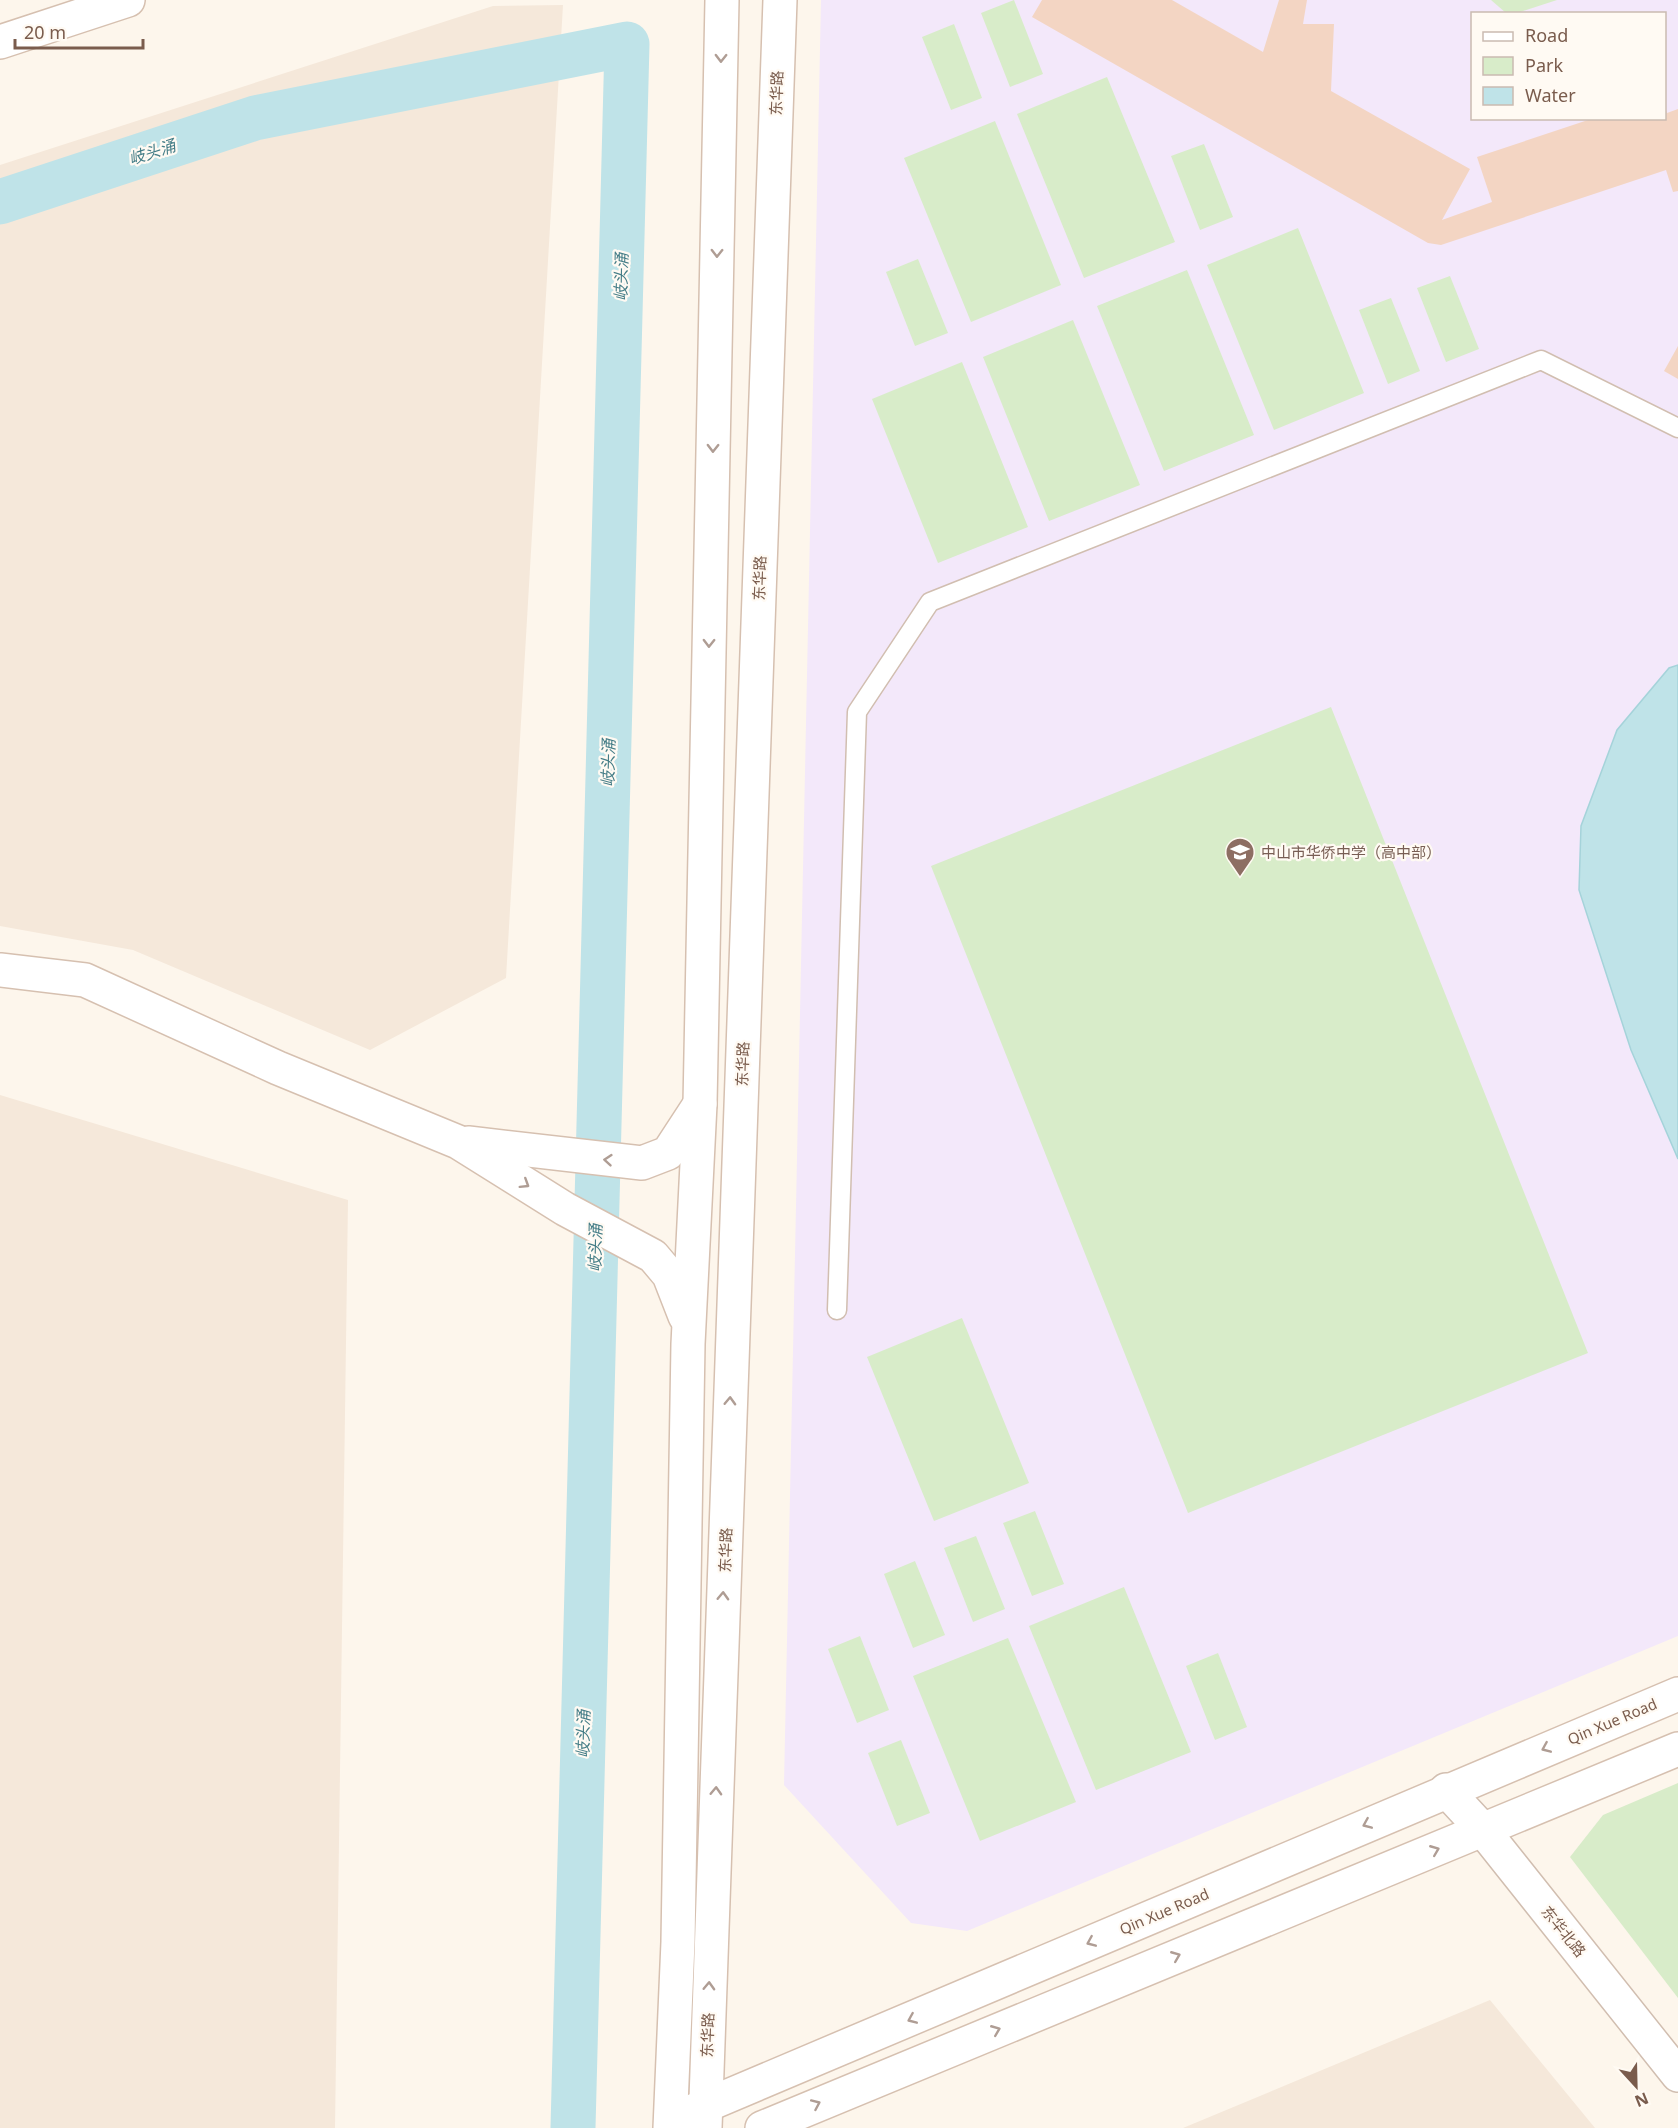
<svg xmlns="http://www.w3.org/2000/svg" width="1678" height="2128" font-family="'Noto Sans','Noto Sans SC',sans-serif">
  <rect width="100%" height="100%" fill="#fdf6ec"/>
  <!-- residential -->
  <g fill="#f5e8da">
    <polygon points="563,5 506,978 370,1050 133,950 0,926 0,165 493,6"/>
    <polygon points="0,1095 348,1200 335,2128 0,2128"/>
    <polygon points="1490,2000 1595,2128 1183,2128"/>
  </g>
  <!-- education -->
  <path fill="#f3e8fa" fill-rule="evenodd" d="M821,0H1678V1636L967,1931L911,1923L784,1785ZM1472,14H1664V118H1472Z"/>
  <!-- green -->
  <g fill="#d8ecc9">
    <polygon points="1014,0 1043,74 1010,87 981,13"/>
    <polygon points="1491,0 1557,0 1517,13 1506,13"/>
    <polygon points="954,24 982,98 951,110 922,37"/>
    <polygon points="1107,77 1175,242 1084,278 1017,114"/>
    <polygon points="995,121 1061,285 971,322 904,158"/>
    <polygon points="1204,144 1233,217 1200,230 1171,156"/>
    <polygon points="1298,228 1364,393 1274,430 1207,265"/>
    <polygon points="918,259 948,333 915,346 886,272"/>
    <polygon points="1187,270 1254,435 1164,471 1097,306"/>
    <polygon points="1450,276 1479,349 1446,362 1417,288"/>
    <polygon points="1391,298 1420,371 1388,384 1359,310"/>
    <polygon points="1073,320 1140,485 1049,521 983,357"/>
    <polygon points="962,362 1028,527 938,563 872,399"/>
    <polygon points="1331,707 1588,1353 1188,1513 931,866"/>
    <polygon points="962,1318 1029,1483 934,1521 867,1357"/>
    <polygon points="1035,1511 1064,1584 1032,1596 1003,1523"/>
    <polygon points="976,1536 1005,1609 973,1622 944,1548"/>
    <polygon points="915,1561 945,1635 913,1648 884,1574"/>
    <polygon points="1124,1587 1191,1752 1096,1790 1029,1626"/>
    <polygon points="860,1636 889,1710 857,1723 828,1649"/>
    <polygon points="1008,1638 1076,1802 980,1841 913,1676"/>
    <polygon points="1218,1653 1247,1727 1215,1740 1186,1666"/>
    <polygon points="901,1740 930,1813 897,1826 868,1753"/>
    <polygon points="1678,1783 1678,1998 1570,1857 1603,1815"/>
  </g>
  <!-- water -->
  <polygon fill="#bfe3e8" stroke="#a5d3da" stroke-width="1.5" points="1678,665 1678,1159 1631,1050 1579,890 1581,826 1617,730 1669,668"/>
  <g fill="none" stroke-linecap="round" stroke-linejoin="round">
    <!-- canal -->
    <polyline stroke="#bfe3e8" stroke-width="45" points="0,202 255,118 627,44 573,2128"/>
  </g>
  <!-- building -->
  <g fill="#f3d5c3">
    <polygon points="1042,0 1172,0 1263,52 1279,0 1307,0 1303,24 1334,24 1331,91 1470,169 1442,220 1492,202 1477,157 1594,118 1664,118 1665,107 1667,113 1678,109 1678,191 1673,192 1666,170 1441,245 1428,243 1032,17"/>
    <polygon points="1678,346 1678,379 1664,371"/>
  </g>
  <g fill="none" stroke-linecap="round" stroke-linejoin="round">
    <!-- lane casing -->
    <g stroke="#d1beb0" stroke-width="21">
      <polyline id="lane" points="837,1310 857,712 930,602 1541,360 1678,428"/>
    </g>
    <!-- street casing -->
    <g stroke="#d1beb0" stroke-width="36">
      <polyline id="street" points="1446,1790 1483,1830 1678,2075"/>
    </g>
    <!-- secondary casing -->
    <g stroke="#d6c0b0" stroke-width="36">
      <g id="secondary">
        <polyline points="0,42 128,0"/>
        <polyline points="0,970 85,980 278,1068 458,1142 565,1209 653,1256 669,1275 685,1316"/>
        <polyline points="468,1143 642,1163 668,1153 700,1104"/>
        <polyline points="688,2113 1678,1694"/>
        <polyline points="670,2128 678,1942 688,1344 700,1104 722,0"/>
        <polyline points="705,2128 780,0"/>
        <polyline points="762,2128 1678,1749"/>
      </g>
    </g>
    <!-- lane -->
    <use href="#lane" stroke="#fff" stroke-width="18"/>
    <!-- street -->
    <use href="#street" stroke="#fff" stroke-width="33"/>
    <!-- secondary -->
    <use href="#secondary" stroke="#fff" stroke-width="33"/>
  </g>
  <!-- one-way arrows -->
  <defs><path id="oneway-chevron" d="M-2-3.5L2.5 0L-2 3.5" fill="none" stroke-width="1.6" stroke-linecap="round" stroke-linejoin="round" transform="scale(1.5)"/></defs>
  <g stroke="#af9d94">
    <use href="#oneway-chevron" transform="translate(721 58) rotate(91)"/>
    <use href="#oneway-chevron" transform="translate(717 253) rotate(91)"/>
    <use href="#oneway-chevron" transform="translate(713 448) rotate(91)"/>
    <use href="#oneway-chevron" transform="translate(709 643) rotate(91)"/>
    <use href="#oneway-chevron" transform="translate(608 1160) rotate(-175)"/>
    <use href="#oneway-chevron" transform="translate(525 1184) rotate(32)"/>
    <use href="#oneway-chevron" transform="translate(730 1401) rotate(-88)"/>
    <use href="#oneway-chevron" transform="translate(723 1596) rotate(-88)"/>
    <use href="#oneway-chevron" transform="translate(1546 1748) rotate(157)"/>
    <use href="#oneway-chevron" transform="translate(716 1791) rotate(-88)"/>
    <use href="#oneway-chevron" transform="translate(1367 1824) rotate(157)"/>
    <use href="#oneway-chevron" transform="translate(1435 1850) rotate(-22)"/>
    <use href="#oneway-chevron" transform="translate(1091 1942) rotate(157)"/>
    <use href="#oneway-chevron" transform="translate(1176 1956) rotate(-22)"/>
    <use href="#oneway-chevron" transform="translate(709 1986) rotate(-88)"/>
    <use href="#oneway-chevron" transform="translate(912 2019) rotate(157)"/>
    <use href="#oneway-chevron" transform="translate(996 2030) rotate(-22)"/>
    <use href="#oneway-chevron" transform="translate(816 2104) rotate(-24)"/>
  </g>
  <!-- icons -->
  <defs>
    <g id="school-pin" transform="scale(1.5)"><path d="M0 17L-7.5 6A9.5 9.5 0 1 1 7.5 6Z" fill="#8d6e63" stroke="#fffaf3"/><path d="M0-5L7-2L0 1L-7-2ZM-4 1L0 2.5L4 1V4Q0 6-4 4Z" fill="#fff"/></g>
  </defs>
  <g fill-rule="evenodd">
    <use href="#school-pin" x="1240" y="852"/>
  </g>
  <g text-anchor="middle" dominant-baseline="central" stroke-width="4.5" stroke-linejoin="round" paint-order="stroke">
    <!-- street labels -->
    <g font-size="15" fill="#7a5c4d" stroke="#fffaf3">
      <text transform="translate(776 93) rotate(-88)">东华路</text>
      <text transform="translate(759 578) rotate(-88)">东华路</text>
      <text transform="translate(742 1064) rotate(-88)">东华路</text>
      <text transform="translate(725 1550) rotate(-88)">东华路</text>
      <text transform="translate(1612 1721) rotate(-23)">Qin Xue Road</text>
      <text transform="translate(1164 1911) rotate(-23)">Qin Xue Road</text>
      <text transform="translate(1564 1931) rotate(51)">东华北路</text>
      <text transform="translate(707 2035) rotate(-88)">东华路</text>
    </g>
    <!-- education labels -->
    <g font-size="15" fill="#785e54" stroke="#fffaf3" text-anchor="start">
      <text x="1261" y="852">中山市华侨中学（高中部）</text>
    </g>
    <!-- water labels -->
    <g font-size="16" font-style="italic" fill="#437c86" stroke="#fffaf3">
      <text transform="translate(152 152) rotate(-18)">岐头涌</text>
      <text transform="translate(621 277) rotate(-89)">岐头涌</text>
      <text transform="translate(608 763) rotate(-89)">岐头涌</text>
      <text transform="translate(595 1248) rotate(-89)">岐头涌</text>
      <text transform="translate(583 1734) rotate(-89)">岐头涌</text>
    </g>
  </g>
  <!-- legend -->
  <rect x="1471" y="12" width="195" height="108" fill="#fffaf3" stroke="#cabbb1" stroke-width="1.5"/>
  <rect x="1483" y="32" width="30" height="9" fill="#ffffff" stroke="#cabbb1" stroke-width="1.5"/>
  <text x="1525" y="42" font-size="18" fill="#7a5c4d">Road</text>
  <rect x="1483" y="57" width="30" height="18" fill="#d8ecc9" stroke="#cabbb1" stroke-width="1.5"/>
  <text x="1525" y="72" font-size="18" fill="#7a5c4d">Park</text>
  <rect x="1483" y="87" width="30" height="18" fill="#bfe3e8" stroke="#cabbb1" stroke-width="1.5"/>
  <text x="1525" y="102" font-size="18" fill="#7a5c4d">Water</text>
  <!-- north arrow -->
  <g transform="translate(1636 2086) rotate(158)" stroke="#fffaf3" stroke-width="4.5" paint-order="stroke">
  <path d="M0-4.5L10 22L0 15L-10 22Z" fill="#7a5c4d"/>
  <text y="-9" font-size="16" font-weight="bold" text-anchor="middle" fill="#7a5c4d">N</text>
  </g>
  <!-- scale -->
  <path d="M15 39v9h128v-9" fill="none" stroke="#7a5c4d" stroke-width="3"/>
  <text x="24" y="39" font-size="18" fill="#7a5c4d" stroke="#fffaf3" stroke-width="4.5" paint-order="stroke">20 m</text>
</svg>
